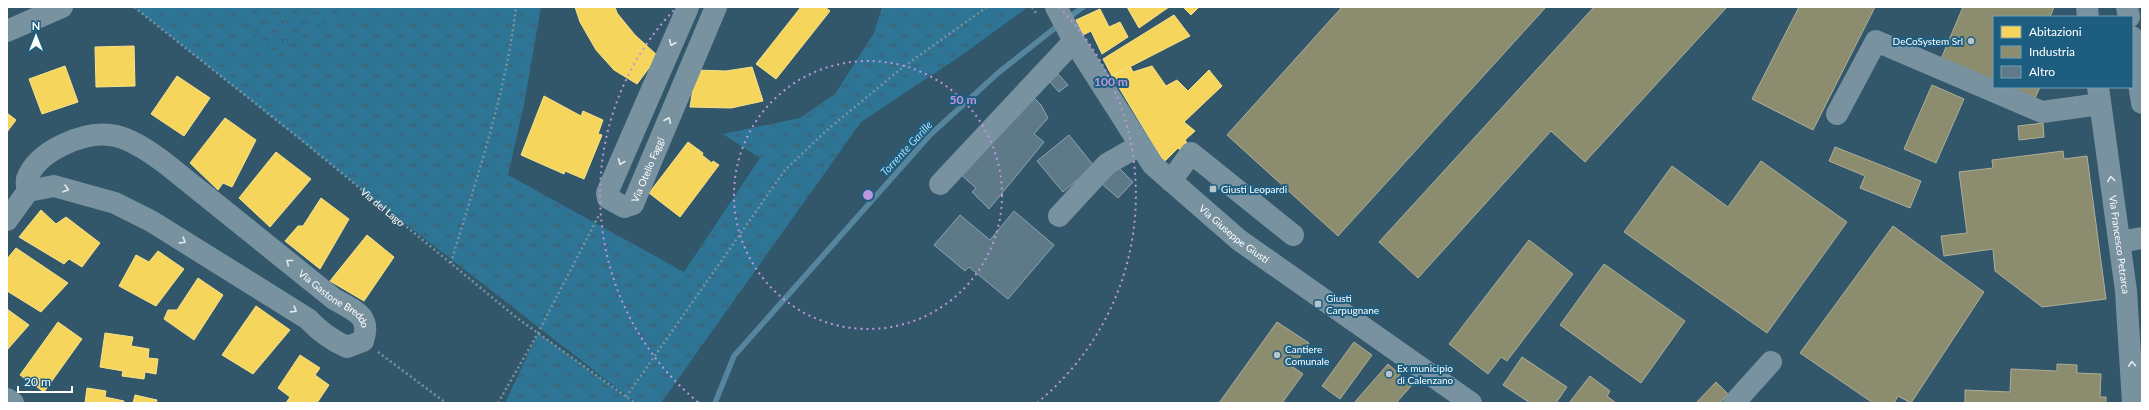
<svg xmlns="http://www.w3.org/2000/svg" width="2149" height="410" font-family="Lato,sans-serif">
  <defs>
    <pattern id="grass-tufts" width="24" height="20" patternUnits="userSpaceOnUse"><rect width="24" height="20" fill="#2d7495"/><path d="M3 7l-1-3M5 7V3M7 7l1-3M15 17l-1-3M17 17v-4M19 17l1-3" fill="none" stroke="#405c69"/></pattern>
    <pattern id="park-crowns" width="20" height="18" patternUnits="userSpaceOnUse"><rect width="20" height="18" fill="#2d7495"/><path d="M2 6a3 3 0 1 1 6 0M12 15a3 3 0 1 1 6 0" fill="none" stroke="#405c69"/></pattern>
  </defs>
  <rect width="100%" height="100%" fill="#33576a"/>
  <!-- grass -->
  <g fill="url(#grass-tufts)">
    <polygon points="134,7 541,7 524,104 508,175 684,272 760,158 723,134 800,118 835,94 874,33 882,7 1028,7 962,55 861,122 661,403 636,403 398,218"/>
    <polygon points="538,333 635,403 505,403"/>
  </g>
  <!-- park -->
  <polygon fill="url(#park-crowns)" points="244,7 351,7 267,54 240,9"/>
  <!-- homes -->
  <g fill="#f6d55c" stroke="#f9e28d">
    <polygon points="575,7 615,7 617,13 635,35 658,56 637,84 614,70 596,50 580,22"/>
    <polygon points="801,7 825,7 830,11 776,79 756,64"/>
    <polygon points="1127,7 1169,7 1139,28"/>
    <polygon points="1183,7 1199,7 1191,15"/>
    <polygon points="1100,9 1109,27 1120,22 1128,37 1102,54 1091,31 1083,35 1076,20"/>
    <polygon points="1174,15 1190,36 1112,76 1103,59"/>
    <polygon points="134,46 135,86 96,87 95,47"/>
    <polygon points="65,66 78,102 42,114 29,79"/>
    <polygon points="1130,66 1133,72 1152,66 1166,86 1177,80 1188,91 1209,70 1222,86 1184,122 1195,131 1185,140 1189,146 1183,152 1178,148 1164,162 1112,76"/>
    <polygon points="752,67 763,101 731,108 690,107 696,70 726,71"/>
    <polygon points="177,76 210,98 184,136 151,114"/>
    <polygon points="544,96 581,116 583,111 603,120 598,134 602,135 584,179 565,171 564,174 521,155"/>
    <polygon points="7,113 16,120 7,132"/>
    <polygon points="225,118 256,140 232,187 223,183 218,190 190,163"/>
    <polygon points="688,142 703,153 702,155 712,163 713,161 719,165 680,217 649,193"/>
    <polygon points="276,152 311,179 270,227 239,198"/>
    <polygon points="321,198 349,219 320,269 285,241 298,226 303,226"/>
    <polygon points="41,210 56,224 66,217 100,243 82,267 69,259 64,264 19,237"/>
    <polygon points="367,235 394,257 364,301 330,281"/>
    <polygon points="16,248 68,283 41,312 7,291 7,259"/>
    <polygon points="158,251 184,269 156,306 119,286 136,255 149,262"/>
    <polygon points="198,278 223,295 194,340 164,319 168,310 177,310"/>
    <polygon points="256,306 290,330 253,374 222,355"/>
    <polygon points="7,309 29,325 7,350"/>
    <polygon points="58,322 82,339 44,392 20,375"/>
    <polygon points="105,333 133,337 131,346 149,349 148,358 158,359 156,374 145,372 144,379 122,376 123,371 100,367"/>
    <polygon points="300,355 320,368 315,375 329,385 317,403 286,403 290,397 278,388"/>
    <polygon points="87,388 106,391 105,397 124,401 124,403 85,403"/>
    <polygon points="135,395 157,400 156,403 133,403"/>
  </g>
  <!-- industry -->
  <g fill="#8c8c6e" stroke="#aeae9a">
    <polygon points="1342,7 1546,7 1338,236 1227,135"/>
    <polygon points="1594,7 1727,7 1585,162 1551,131 1418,278 1379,242"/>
    <polygon points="1799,7 1875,7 1813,130 1752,99"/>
    <polygon points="1963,7 2054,7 2050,17 1994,17 1994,87 2040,87 2032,105 1938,66"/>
    <polygon points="1932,85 1964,99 1936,163 1904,149"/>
    <polygon points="2043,123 2044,137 2019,140 2018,126"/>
    <polygon points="1835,147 1921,181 1910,208 1860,188 1865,176 1829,161"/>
    <polygon points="2063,151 2064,159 2087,156 2106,299 2042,307 1995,271 1993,249 1944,256 1941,236 1967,233 1959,172 1993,168 1992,160"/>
    <polygon points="1761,161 1847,222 1767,333 1624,232 1672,166 1728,207"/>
    <polygon points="1893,226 1984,292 1911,403 1898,396 1894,403 1873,403 1800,353"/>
    <polygon points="1529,240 1573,274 1507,361 1501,357 1488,374 1449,344"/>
    <polygon points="1604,264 1685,321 1641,383 1560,325"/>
    <polygon points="1277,322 1309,343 1293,367 1303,374 1282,403 1219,403"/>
    <polygon points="1354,342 1372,355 1340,399 1322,386"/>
    <polygon points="1522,357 1567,387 1556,403 1530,403 1503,385"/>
    <polygon points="1388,364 1412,385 1396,403 1354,403"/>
    <polygon points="2057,364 2077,365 2077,373 2101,374 2100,397 2106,397 2106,403 1965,403 1965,390 2010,392 2011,369 2057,371"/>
    <polygon points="1590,376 1610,391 1607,396 1616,403 1569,403"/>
    <polygon points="1716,382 1728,394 1720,403 1696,403"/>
  </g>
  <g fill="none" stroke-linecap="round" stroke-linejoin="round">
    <!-- stream -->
    <g stroke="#56859e" stroke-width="5.5">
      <polyline points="1067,19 1083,7"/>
      <polyline points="715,403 734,356 930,135 998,73 1060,24"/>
    </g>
  </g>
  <!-- building -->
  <g fill="#5e7987" stroke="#8ca3af">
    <polygon points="1058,74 1068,85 1059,92 1050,82"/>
    <polygon points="1029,93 1041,105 1048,118 1034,134 1044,142 989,209 972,192 976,188 959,173"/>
    <polygon points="1069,135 1094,166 1063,192 1037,161"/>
    <polygon points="1118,167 1133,182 1118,198 1102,184"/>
    <polygon points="1014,211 1054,245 1008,299 969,267 965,271 934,245 960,215 990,240"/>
  </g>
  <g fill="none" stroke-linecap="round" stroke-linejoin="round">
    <!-- path -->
    <g stroke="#7992a0" stroke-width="2.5" stroke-dasharray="2 3" stroke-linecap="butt">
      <path id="s1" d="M134,7L304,142L517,318L635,403"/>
      <polyline points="1032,7 1036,13"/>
      <path d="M451,263C476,179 506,94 516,7"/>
      <polyline points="378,352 446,403"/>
      <polyline points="626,397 785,170 826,131 903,67 987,7"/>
      <polyline points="498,403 538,333 599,215"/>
    </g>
    <!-- minor -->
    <g stroke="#7992a0" stroke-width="22">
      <path id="s2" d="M688,7L607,193L608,198L624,207L633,204L716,7"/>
      <path id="s3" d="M1056,7L1074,41L1153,165L1239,240L1471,403"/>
      <polyline points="2087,7 2088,17"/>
      <polyline points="2127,7 2129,17"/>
      <polyline points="7,31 62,7"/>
      <polyline points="2132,37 2142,103"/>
      <path id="s4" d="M2098,87L2126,291L2133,403"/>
      <polyline points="1837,114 1876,41 2042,112 2100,104"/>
      <polyline points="1171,181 1191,153 1293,235"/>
      <polyline points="940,184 1074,41"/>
      <polyline points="1059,216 1107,164 1140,145"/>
      <path id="s5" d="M7,220L28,191C27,187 26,182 27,179C37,151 82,132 110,135C129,137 149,151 165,163L334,299C353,310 372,315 363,341L347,347C331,340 320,332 308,319L151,221L115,203L54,186L28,191"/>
      <polyline points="2120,242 2142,238"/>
      <polyline points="7,399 13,403"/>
      <polyline points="1734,403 1771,362"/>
    </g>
  </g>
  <!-- one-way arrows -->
  <defs><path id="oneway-chevron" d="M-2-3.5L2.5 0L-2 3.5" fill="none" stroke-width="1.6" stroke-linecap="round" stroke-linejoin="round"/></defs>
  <g stroke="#e4e9ec">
    <use href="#oneway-chevron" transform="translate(672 43) rotate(113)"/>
    <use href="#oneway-chevron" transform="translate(668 120) rotate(-67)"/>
    <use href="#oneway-chevron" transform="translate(621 162) rotate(113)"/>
    <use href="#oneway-chevron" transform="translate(2111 179) rotate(-98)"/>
    <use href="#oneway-chevron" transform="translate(66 189) rotate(16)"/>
    <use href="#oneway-chevron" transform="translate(183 241) rotate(32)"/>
    <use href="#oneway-chevron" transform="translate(289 262) rotate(-141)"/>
    <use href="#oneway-chevron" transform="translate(294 310) rotate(32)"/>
    <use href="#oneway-chevron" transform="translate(2132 364) rotate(-94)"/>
  </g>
  <!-- distance rings -->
  <g fill="none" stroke="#bd96df" stroke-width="2" stroke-dasharray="2 4">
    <circle cx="868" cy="195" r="134"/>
    <path d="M698 402A268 268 0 0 1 677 7M1059 7A268 268 0 0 1 1038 402"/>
  </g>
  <!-- markers -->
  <g fill="#b8c4cb" stroke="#1d5e80" stroke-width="1.5">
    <circle cx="1971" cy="41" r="4"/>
    <rect x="1209" y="185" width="8" height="8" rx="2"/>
    <rect x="1314" y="300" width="8" height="8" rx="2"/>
    <circle cx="1277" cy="355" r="4"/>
    <circle cx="1389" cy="374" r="4"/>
  </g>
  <g text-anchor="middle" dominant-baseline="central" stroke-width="4" stroke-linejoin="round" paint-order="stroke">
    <!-- poi labels -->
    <g font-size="10" fill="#fff" stroke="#1d5e80" text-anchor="start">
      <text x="1963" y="41" text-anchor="end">DeCoSystem Srl</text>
      <text x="1221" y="189">Giusti Leopardi</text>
      <text x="1326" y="298">Giusti<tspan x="1326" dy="12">Carpugnane</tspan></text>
      <text x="1285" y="349">Cantiere<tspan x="1285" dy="12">Comunale</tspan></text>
      <text x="1397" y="368">Ex municipio<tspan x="1397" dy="12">di Calenzano</tspan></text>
    </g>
    <!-- street labels -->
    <g font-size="10" fill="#fff" stroke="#1d5e80">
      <text stroke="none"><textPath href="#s2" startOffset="273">Via Otello Faggi</textPath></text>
      <text stroke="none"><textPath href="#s1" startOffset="319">Via del Lago</textPath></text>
      <text stroke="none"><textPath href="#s3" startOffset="292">Via Giuseppe Giusti</textPath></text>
      <text stroke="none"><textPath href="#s4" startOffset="159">Via Francesco Petrarca</textPath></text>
      <text stroke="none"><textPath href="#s5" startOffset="427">Via Gastone Breddo</textPath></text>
    </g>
    <!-- water labels -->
    <g font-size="11" font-style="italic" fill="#acdaf1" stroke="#1d5e80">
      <text transform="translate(906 148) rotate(-47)">Torrente Garille</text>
    </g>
  </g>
  <circle cx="868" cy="195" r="6" fill="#bd96df" stroke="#1d5e80" stroke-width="2"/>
  <g font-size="12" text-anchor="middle" font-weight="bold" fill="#bd96df" stroke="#1d5e80" stroke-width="4" stroke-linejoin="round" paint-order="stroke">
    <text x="1111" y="86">100 m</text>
    <text x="963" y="104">50 m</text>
  </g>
  <!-- border -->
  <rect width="2149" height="410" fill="none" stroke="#ffffff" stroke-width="16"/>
  <!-- legend -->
  <rect x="1993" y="16" width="140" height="72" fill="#1d5e80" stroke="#779eb3"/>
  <rect x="2001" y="26" width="20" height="12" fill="#f6d55c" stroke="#779eb3"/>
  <text x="2029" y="36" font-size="12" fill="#ffffff">Abitazioni</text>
  <rect x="2001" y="46" width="20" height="12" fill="#8c8c6e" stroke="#779eb3"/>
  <text x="2029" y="56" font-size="12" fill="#ffffff">Industria</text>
  <rect x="2001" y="66" width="20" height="12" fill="#5e7987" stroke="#779eb3"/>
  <text x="2029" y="76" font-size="12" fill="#ffffff">Altro</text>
  <!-- north arrow -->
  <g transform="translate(36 36)" stroke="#1d5e80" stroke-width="3" paint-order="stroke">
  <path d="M0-3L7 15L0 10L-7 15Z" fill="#ffffff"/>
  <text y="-6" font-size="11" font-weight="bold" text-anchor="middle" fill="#ffffff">N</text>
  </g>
  <!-- scale -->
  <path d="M18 386v6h54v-6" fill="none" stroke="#ffffff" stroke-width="2"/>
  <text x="24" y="386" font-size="12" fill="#ffffff" stroke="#1d5e80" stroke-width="3" paint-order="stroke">20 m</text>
</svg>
